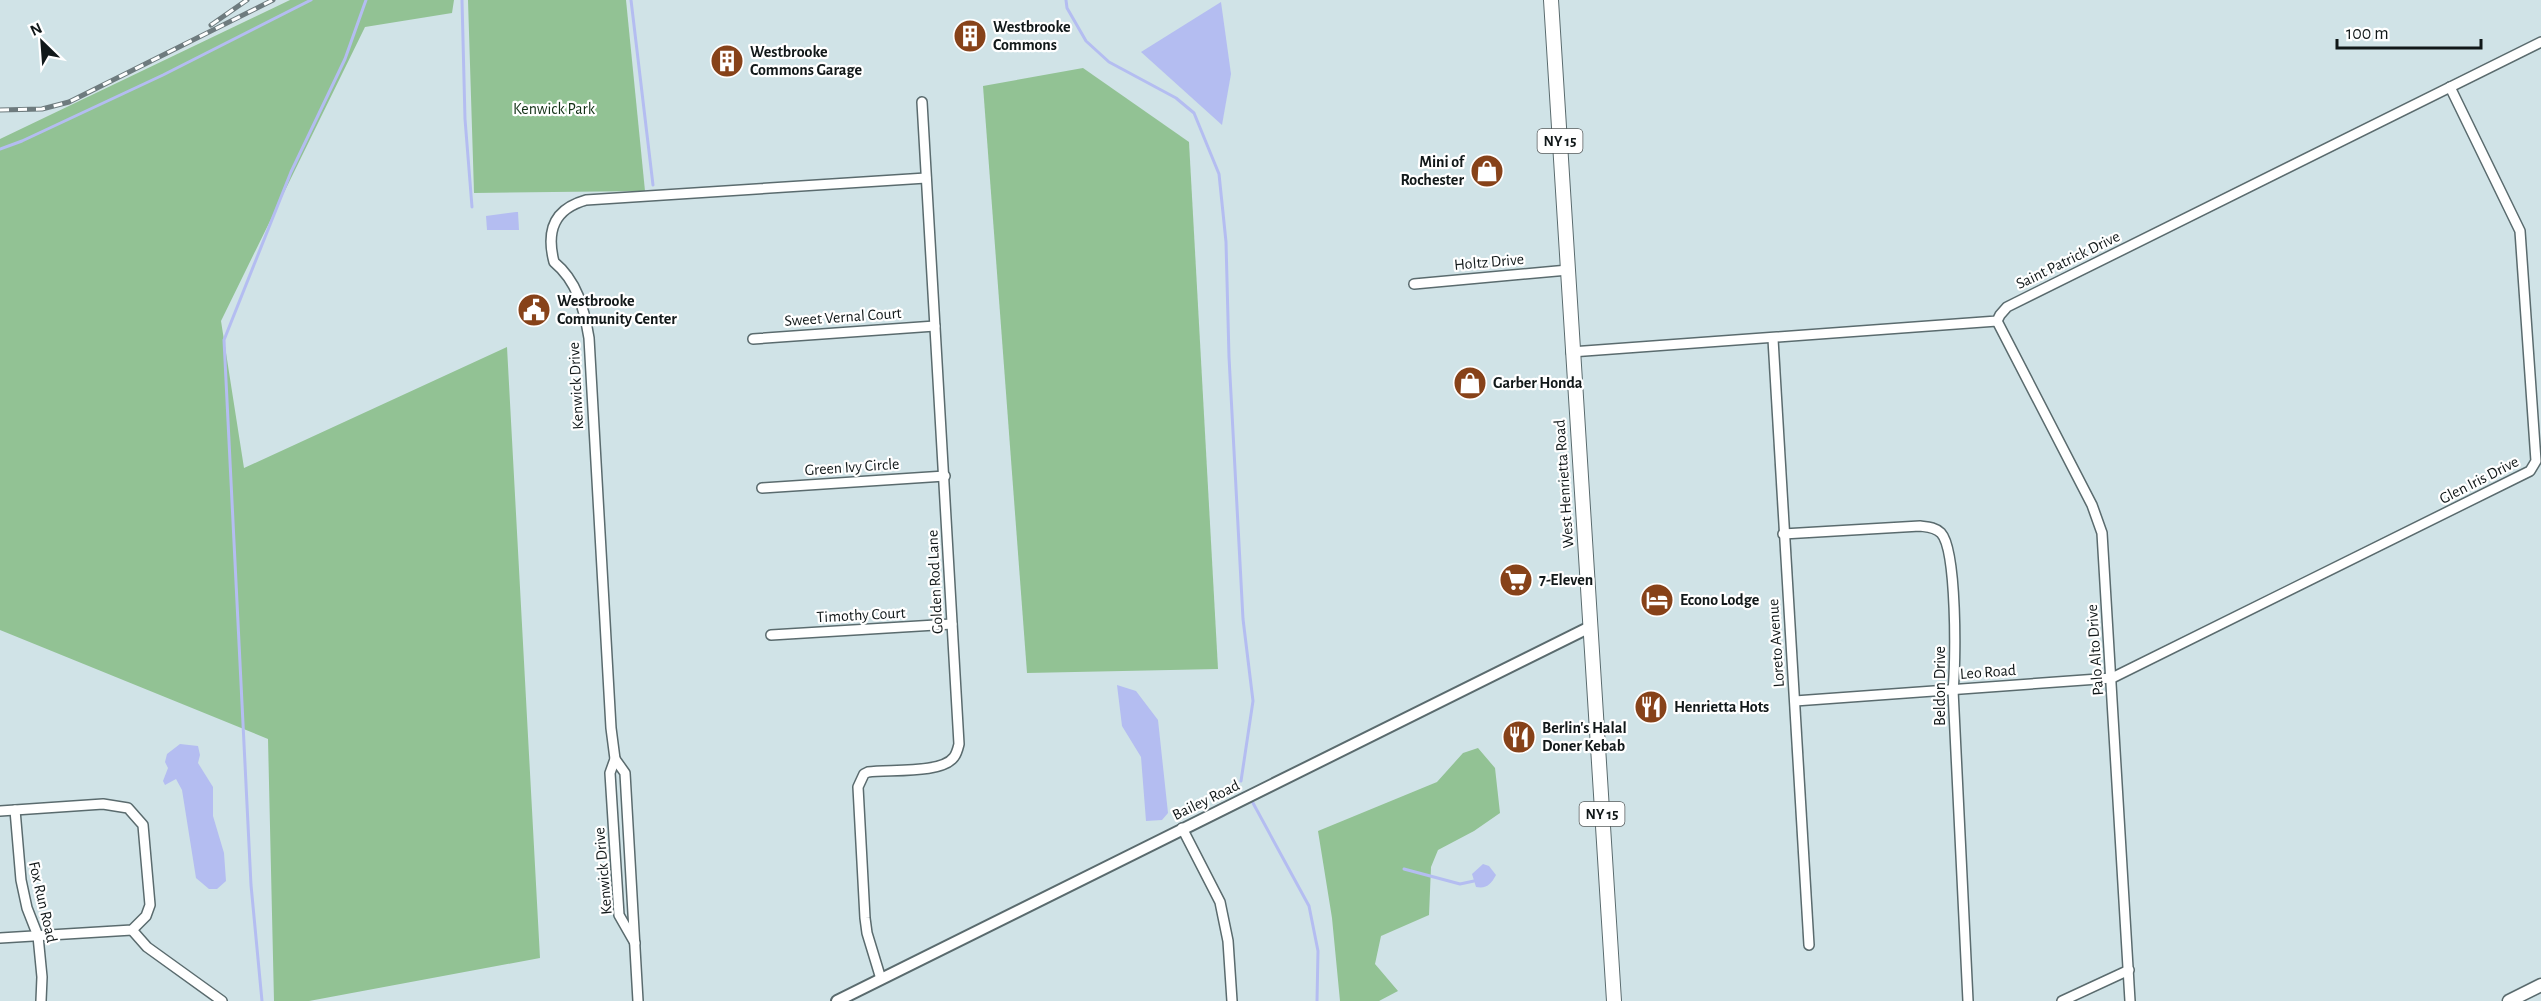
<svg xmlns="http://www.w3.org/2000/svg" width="2541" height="1001" font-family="'Alegreya Sans',sans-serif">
  <rect width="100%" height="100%" fill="#d0e3e7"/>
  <!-- green -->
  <g fill="#92c294">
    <polygon points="290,0 454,0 452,13 365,27 221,321 244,468 507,347 540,958 309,1001 274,1001 268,739 0,630 0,139"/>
    <polygon points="468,0 626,0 645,191 474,193"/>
    <polygon points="1083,68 1189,142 1218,669 1027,673 983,86"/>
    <polygon points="1478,748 1495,768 1500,813 1474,831 1438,850 1431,867 1429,915 1381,936 1375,964 1398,991 1379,1001 1340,1001 1332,918 1318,831 1437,782 1463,753"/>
  </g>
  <!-- water -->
  <g fill="#b4bdf1">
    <polygon points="1221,2 1231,74 1222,125 1141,52"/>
    <polygon points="516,212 518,212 519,230 487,230 486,216"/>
    <polygon points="1117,685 1136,691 1158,720 1168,813 1162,820 1146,821 1141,757 1122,726"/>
    <polygon points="180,744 198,746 200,755 198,763 213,787 213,816 224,853 226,881 217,889 209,889 196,878 182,790 176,779 165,785 163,781 168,768 165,762 167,754"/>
    <path d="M1483,864L1489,866L1496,875C1491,884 1487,889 1476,887L1472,874Z"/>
  </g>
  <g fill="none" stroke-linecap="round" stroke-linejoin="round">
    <!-- stream -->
    <g stroke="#b4bdf1" stroke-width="3">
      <polyline points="462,0 465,119 472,207"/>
      <polyline points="631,0 653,185"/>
      <polyline points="1066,0 1067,8 1086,41 1109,62 1176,98 1194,113 1219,174 1226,242 1229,357 1243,619 1253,701 1241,781"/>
      <polyline points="0,149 22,141 163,75 311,0"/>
      <polyline points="1253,803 1309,906 1318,951 1317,1001"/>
      <polyline points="1404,869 1460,884 1474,881"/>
      <polyline points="262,1001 251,885 224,340 291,172 345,59 366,0"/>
    </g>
    <!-- minor casing -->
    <g stroke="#5a6b6e" stroke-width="12">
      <g id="minor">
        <polyline points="1414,284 1568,270"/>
        <polyline points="1997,321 2092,505 2102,533 2130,1001"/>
        <polyline points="753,339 935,326"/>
        <polyline points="1773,339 1809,945"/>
        <polyline points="1571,352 1997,321 2000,315 2007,307 2541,42"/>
        <polyline points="762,488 945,476"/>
        <path d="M1783,534L1920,526C1927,527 1935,527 1941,533C1957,550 1956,664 1953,690L1968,1001"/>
        <polyline points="771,635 952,624"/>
        <polyline points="1795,701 2112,678 2530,471 2536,461 2520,231 2450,87"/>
        <polyline points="615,759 625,773 638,1001"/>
        <polyline points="15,810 21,880 27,908 38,936 42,977 41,1001"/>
        <polyline points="0,811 103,804 128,808 143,825 150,905 146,916 132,930 0,938"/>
        <polyline points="1182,828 1220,902 1228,941 1232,1001"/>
        <polyline points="132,930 147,947 222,1001"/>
        <path d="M635,943L619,915L610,773L615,759L611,728L589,338C584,308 577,281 554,262C546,231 554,209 586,200L926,178"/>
        <path d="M881,979L867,933L865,918L858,787L864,774L868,772C889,769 942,774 954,757C957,753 958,748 959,744L922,102"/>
        <polyline points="2062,1001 2129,970"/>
      </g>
    </g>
    <!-- tertiary casing -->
    <g stroke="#5a6b6e" stroke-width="14">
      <polyline id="tertiary" points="837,1001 1590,627"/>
    </g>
    <!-- secondary casing -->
    <g stroke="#5a6b6e" stroke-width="15">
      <polyline id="secondary" points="2509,1001 2541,985"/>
    </g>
    <!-- primary casing -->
    <g stroke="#5a6b6e" stroke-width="16">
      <polyline id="primary" points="1551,0 1614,1001"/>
    </g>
    <!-- minor -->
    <use href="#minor" stroke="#fff" stroke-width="9"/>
    <!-- tertiary -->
    <use href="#tertiary" stroke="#fff" stroke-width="10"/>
    <!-- secondary -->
    <use href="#secondary" stroke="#fff" stroke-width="12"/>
    <!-- primary -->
    <use href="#primary" stroke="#fff" stroke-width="14"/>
    <!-- rail casing -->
    <g stroke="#6e7b7e" stroke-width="5">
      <g id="rail">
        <polyline points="211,25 247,0"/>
        <polyline points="0,110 42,109 69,102 273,0"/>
      </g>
    </g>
    <!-- rail -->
    <use href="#rail" stroke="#fff" stroke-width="3" stroke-dasharray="9" stroke-linecap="butt"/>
  </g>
  <!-- icons -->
  <defs>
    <g id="building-disc" transform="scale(1.725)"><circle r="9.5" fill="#874219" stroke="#fff"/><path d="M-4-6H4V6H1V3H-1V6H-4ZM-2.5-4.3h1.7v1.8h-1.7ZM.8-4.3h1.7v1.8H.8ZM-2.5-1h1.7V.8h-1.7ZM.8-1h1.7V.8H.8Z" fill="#fff"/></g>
    <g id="shop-disc" transform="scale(1.725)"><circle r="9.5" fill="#874219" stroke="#fff"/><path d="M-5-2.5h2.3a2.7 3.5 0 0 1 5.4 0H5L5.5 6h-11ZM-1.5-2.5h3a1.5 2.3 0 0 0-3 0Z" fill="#fff"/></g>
    <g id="civic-disc" transform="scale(1.725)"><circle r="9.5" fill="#874219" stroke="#fff"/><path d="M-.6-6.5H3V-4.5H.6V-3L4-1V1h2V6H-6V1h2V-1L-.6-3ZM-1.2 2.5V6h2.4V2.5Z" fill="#fff"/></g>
    <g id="supermarket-disc" transform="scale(1.725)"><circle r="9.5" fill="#874219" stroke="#fff"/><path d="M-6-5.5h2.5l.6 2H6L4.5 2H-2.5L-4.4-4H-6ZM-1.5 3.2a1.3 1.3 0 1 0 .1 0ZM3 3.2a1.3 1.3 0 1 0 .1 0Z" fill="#fff"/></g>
    <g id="hotel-disc" transform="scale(1.725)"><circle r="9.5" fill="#874219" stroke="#fff"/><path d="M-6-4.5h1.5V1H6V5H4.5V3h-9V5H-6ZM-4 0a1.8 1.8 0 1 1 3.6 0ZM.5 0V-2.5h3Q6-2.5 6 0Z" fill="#fff"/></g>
    <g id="restaurant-disc" transform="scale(1.725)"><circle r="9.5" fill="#874219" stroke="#fff"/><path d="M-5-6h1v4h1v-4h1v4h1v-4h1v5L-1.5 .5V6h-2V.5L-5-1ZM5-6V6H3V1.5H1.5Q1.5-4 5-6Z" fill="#fff"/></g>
  </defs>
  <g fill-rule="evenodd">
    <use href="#building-disc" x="970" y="36"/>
    <use href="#building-disc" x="727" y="61"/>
    <use href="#shop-disc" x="1487" y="171"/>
    <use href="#civic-disc" x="534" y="310"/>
    <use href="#shop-disc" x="1470" y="383"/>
    <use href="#supermarket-disc" x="1516" y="580"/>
    <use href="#hotel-disc" x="1657" y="600"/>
    <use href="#restaurant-disc" x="1651" y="707"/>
    <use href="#restaurant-disc" x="1519" y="737"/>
  </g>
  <g text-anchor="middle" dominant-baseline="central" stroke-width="4.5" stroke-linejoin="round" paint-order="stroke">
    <!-- shield labels -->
    <g fill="#fff" stroke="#585d5e" stroke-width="1.5">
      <rect x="1537.5" y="129" width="45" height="24" rx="4.5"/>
      <rect x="1579.5" y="802" width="45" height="24" rx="4.5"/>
    </g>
    <g font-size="15" font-weight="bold" fill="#111819">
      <text x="1560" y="141">NY 15</text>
      <text x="1602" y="814">NY 15</text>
    </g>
    <!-- poi labels -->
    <g font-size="16" font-weight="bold" fill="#111819" stroke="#fff" text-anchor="start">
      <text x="993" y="27">Westbrooke<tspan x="993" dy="18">Commons</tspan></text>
      <text x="750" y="52">Westbrooke<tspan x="750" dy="18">Commons Garage</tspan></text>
      <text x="1464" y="162" text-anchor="end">Mini of<tspan x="1464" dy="18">Rochester</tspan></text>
      <text x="557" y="301">Westbrooke<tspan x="557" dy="18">Community Center</tspan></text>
      <text x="1493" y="383">Garber Honda</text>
      <text x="1539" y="580">7-Eleven</text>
      <text x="1680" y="600">Econo Lodge</text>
      <text x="1674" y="707">Henrietta Hots</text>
      <text x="1542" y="728">Berlin's Halal<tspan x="1542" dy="18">Doner Kebab</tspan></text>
    </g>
    <!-- park labels -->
    <g font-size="16" fill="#123116" stroke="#fff">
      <text x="554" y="109">Kenwick Park</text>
    </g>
    <!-- street labels -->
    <g font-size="16" fill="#111819" stroke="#fff">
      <text transform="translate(2068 260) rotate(-26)">Saint Patrick Drive</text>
      <text transform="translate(1489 262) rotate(-5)">Holtz Drive</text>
      <text transform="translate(843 317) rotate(-4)">Sweet Vernal Court</text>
      <text transform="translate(576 386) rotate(-93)">Kenwick Drive</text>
      <text transform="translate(852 467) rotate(-4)">Green Ivy Circle</text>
      <text transform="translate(2479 480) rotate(-27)">Glen Iris Drive</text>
      <text transform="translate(1564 484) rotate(-94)">West Henrietta Road</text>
      <text transform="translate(935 582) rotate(-93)">Golden Rod Lane</text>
      <text transform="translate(861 615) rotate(-3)">Timothy Court</text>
      <text transform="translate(1776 643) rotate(-94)">Loreto Avenue</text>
      <text transform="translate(2095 650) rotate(-94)">Palo Alto Drive</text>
      <text transform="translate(1988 672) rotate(-4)">Leo Road</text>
      <text transform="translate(1940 686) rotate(-90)">Beldon Drive</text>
      <text transform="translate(1206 800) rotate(-26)">Bailey Road</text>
      <text transform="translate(603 871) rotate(-95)">Kenwick Drive</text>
      <text transform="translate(43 902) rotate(77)">Fox Run Road</text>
    </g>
  </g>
  <!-- north arrow -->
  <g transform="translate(42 42) rotate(335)" stroke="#ffffff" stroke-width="4.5" paint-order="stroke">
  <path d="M0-4.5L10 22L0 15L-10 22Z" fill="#111819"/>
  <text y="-9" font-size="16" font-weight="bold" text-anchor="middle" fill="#111819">N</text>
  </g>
  <!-- scale -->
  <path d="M2337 39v9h144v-9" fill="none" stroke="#111819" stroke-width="3"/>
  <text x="2346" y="39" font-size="18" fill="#111819" stroke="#ffffff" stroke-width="4.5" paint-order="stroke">100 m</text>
</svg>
